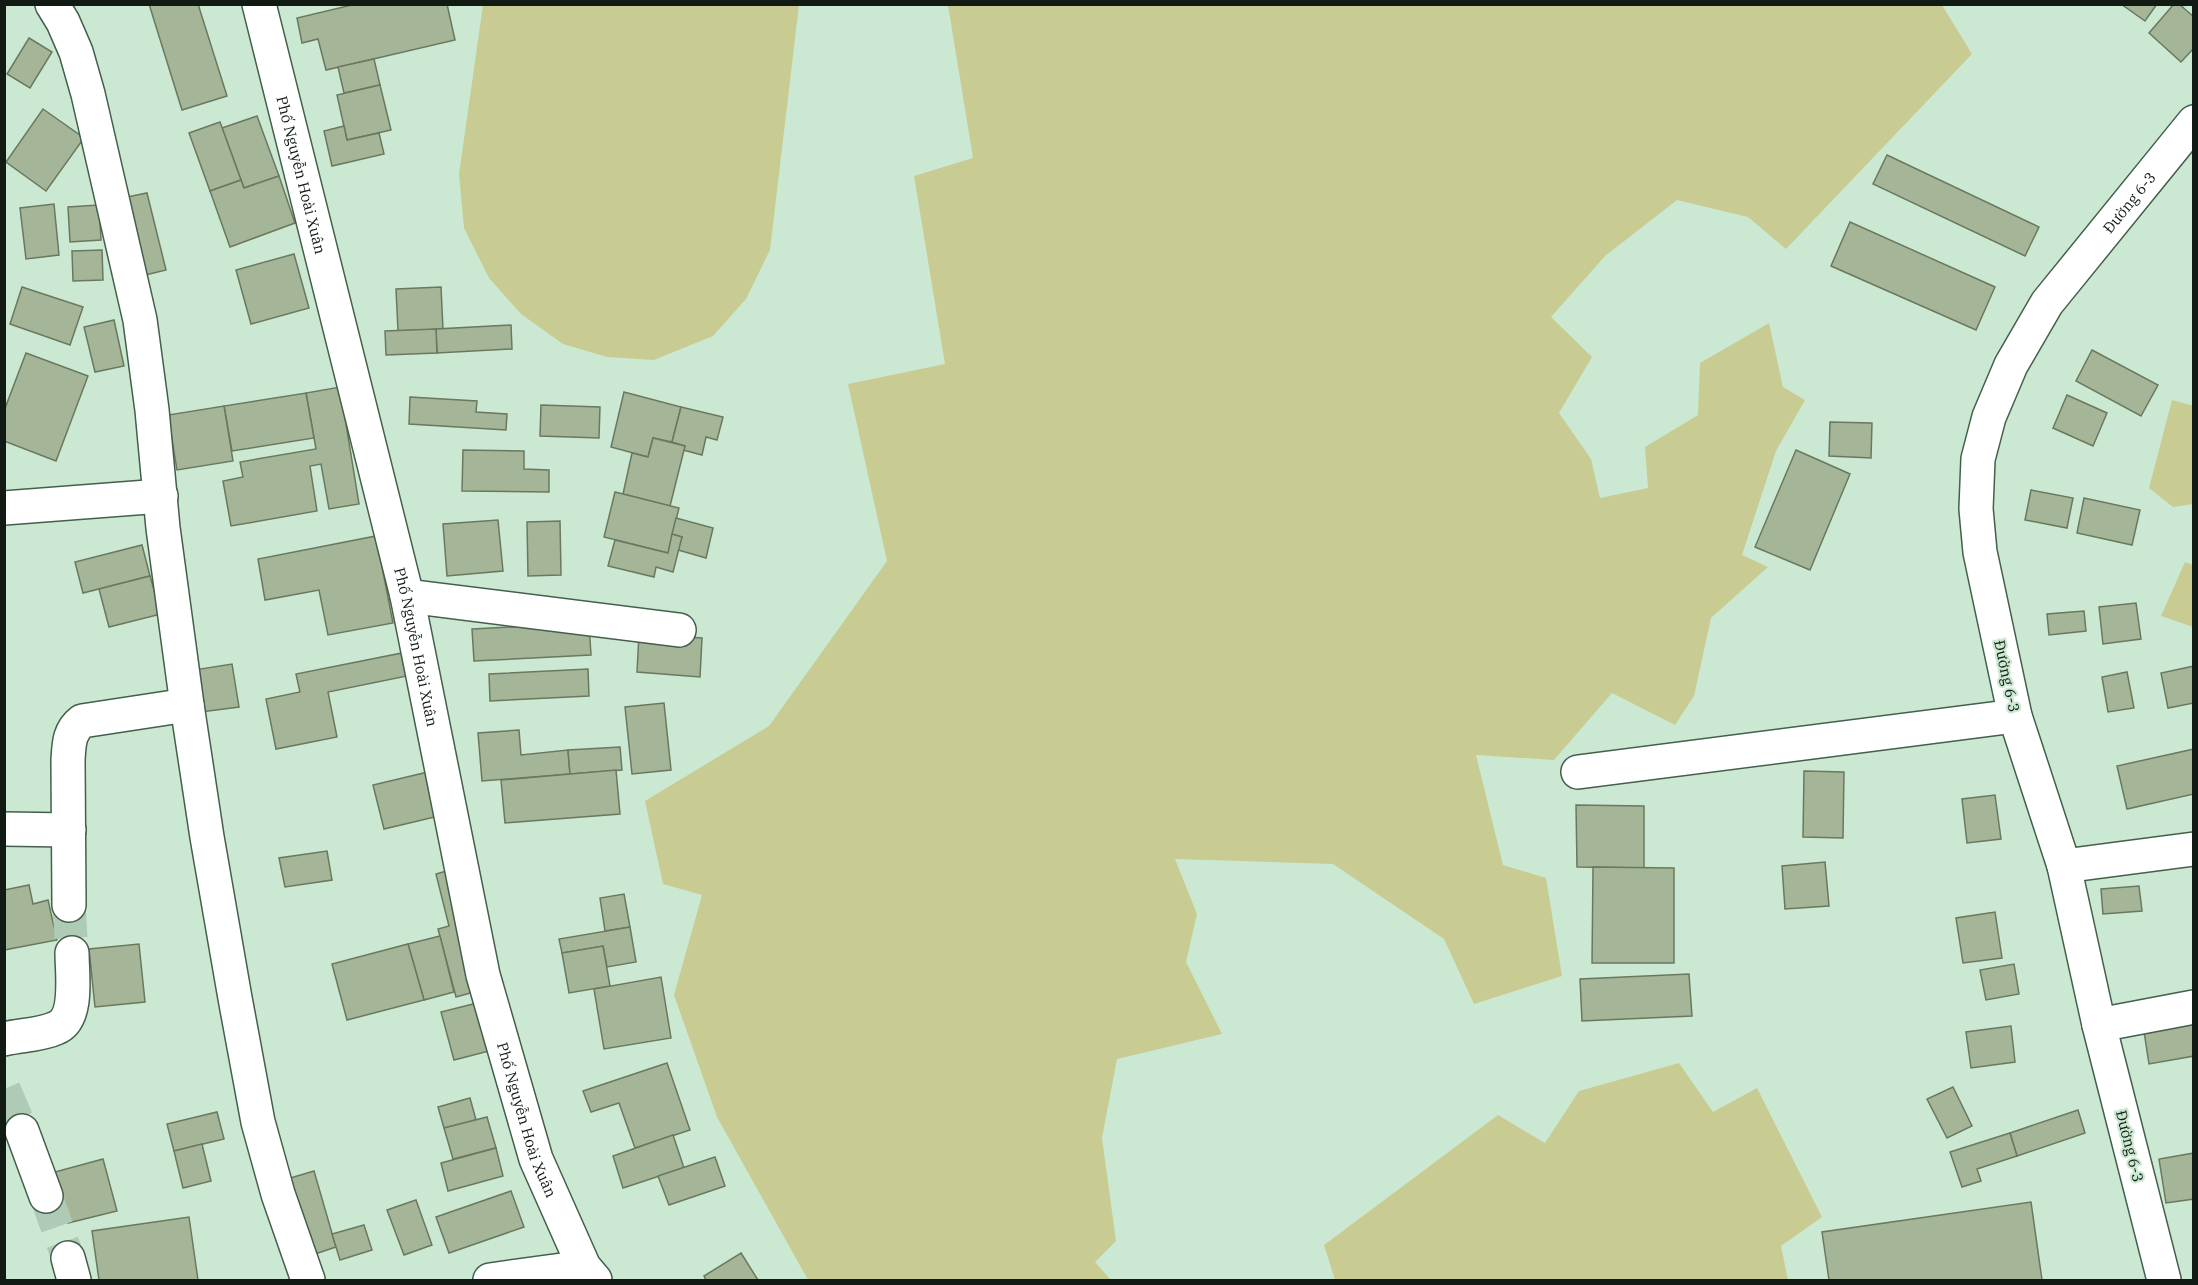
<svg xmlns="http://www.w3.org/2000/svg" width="2198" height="1285" font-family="'IBM Plex Serif',serif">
  <rect width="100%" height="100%" fill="#cbe9d2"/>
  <!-- green -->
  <g fill="#c8cc92">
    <polygon points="483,5 799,5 770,250 746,299 713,336 654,360 607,357 563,344 521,314 489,278 464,228 459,174"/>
    <polygon points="1942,5 1972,54 1786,249 1748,217 1677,200 1605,256 1551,317 1592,357 1559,413 1591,459 1600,498 1648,488 1645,447 1698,415 1700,363 1769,323 1783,387 1805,400 1776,451 1742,555 1768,567 1711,618 1694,696 1675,725 1612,693 1554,760 1476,755 1503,865 1546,878 1562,976 1474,1004 1444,939 1333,864 1175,859 1197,914 1186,962 1222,1034 1117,1059 1102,1138 1116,1241 1095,1262 1111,1280 808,1280 717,1117 674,995 702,895 663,884 645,801 769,726 887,561 848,384 945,364 914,176 973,158 948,5"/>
    <polygon points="2172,400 2194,406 2193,504 2173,507 2149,488"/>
    <polygon points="2185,562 2193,565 2193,627 2161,616"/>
    <polygon points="1679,1063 1713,1112 1757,1088 1822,1217 1781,1246 1788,1280 1335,1280 1324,1245 1498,1115 1545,1143 1579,1091"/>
  </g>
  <!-- building -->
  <g fill="#a5b598" stroke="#6a795e" stroke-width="1.5">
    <polygon points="149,4 198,4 227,96 182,110"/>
    <polygon points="356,4 447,4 455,40 326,70 318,39 302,43 297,18"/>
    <polygon points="2121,4 2157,4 2145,21"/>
    <polygon points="2174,4 2179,4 2194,17 2194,48 2181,62 2149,33"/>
    <polygon points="29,38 52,52 30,88 7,74"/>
    <polygon points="374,59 380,85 344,93 338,67"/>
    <polygon points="380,85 391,130 347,140 337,95"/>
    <polygon points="43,109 84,138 46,191 6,162"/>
    <polygon points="257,116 279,176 244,188 222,128"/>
    <polygon points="220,122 241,180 210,191 189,133"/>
    <polygon points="344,126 347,140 379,133 384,154 332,166 324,131"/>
    <polygon points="1887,155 2039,227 2025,256 1873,184"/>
    <polygon points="279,176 295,223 230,247 210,191 241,180 244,188"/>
    <polygon points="147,193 166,270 141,276 122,198"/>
    <polygon points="54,204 59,255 26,259 20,208"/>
    <polygon points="99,205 101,240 70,242 68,207"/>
    <polygon points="1850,222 1995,287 1976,330 1831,266"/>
    <polygon points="102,250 103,280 73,281 72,251"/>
    <polygon points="294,254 309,308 251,324 236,270"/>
    <polygon points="22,287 83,307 70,345 10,324"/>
    <polygon points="441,287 443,329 398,331 396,289"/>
    <polygon points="114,320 124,366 95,372 84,327"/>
    <polygon points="511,325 512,349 437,353 436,329"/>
    <polygon points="436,329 437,353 386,355 385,331"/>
    <polygon points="2092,350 2158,385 2141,416 2076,381"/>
    <polygon points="26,353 88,376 56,461 4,441 4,411"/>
    <polygon points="340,387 359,504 329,509 321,464 310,466 317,511 231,526 223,481 243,477 240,462 316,449 306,393"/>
    <polygon points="624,392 681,407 672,442 653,438 648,457 611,447"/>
    <polygon points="306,393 314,438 232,451 224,406"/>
    <polygon points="2067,395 2107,413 2093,446 2053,428"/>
    <polygon points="410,397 477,401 476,412 507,414 506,430 409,424"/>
    <polygon points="541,405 600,407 599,438 540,436"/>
    <polygon points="224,406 233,461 177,470 168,415"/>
    <polygon points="681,407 723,417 717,440 706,437 702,455 683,450 685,446 672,442"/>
    <polygon points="1830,422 1872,423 1871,458 1829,456"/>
    <polygon points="653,438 685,446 670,506 623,494 632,453 648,457"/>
    <polygon points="463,450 524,451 524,469 549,470 549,492 462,491"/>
    <polygon points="1796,450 1850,474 1810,570 1755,547"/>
    <polygon points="2031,490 2073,498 2067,528 2025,520"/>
    <polygon points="615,492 679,508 668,553 604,537"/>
    <polygon points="2084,498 2140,510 2132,545 2077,533"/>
    <polygon points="676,518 713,528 706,558 678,550 682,537 672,534"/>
    <polygon points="498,520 503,571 447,576 443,524"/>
    <polygon points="560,521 561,575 528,576 527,522"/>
    <polygon points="672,534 682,537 673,572 656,567 654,577 608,566 615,540 668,553"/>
    <polygon points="376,536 393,623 328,635 319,590 265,600 258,559"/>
    <polygon points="142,545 150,576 83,593 75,562"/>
    <polygon points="150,576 161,614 109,627 99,589"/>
    <polygon points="2136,603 2141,639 2103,644 2099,607"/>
    <polygon points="2084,611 2086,631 2049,635 2047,614"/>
    <polygon points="589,623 591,655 474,661 472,629"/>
    <polygon points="639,634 702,638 700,677 637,672"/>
    <polygon points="402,653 407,676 328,692 337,737 276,749 266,699 300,692 296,674"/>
    <polygon points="232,664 239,707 201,712 194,670"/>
    <polygon points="2194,666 2194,703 2168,708 2161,673"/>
    <polygon points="588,669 589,696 490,701 489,674"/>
    <polygon points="2127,672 2134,708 2108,712 2102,677"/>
    <polygon points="664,703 671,770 632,774 625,707"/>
    <polygon points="519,730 521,755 568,750 570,774 482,781 478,733"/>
    <polygon points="620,747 622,770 570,774 568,750"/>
    <polygon points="2194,749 2194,794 2127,809 2117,766"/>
    <polygon points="616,770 620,814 505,823 501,780"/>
    <polygon points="1804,771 1844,772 1843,838 1803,837"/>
    <polygon points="428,772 439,816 384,829 373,785"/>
    <polygon points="1995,795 2001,839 1967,843 1962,799"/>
    <polygon points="1576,805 1644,806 1644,868 1577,867"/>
    <polygon points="327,851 332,880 285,887 279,858"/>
    <polygon points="1825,862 1829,906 1785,909 1782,866"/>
    <polygon points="1593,867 1674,868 1674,963 1592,963"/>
    <polygon points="450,870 481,990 456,997 438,929 449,926 436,874"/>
    <polygon points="29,885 33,904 48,900 57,940 4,950 4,890"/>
    <polygon points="2139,886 2142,911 2103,914 2101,889"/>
    <polygon points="624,894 630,927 605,931 600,898"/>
    <polygon points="1995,912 2002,958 1963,963 1956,918"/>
    <polygon points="630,927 636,962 607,967 603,946 562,953 559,939"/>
    <polygon points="440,936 454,992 424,1000 408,944"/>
    <polygon points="139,944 145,1002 95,1007 89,949"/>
    <polygon points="408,944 424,1000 347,1020 332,964"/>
    <polygon points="603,946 610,986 569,993 562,953"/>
    <polygon points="2014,964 2019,994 1986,1000 1980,970"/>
    <polygon points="1689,974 1692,1016 1582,1021 1580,979"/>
    <polygon points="661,977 671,1038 604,1049 594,989"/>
    <polygon points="477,1003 489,1051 454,1060 441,1012"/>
    <polygon points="2194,1016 2194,1056 2149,1064 2143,1025"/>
    <polygon points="2011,1026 2015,1062 1971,1068 1966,1032"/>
    <polygon points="667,1063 690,1130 635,1148 619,1103 591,1112 583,1091"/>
    <polygon points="1953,1087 1972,1126 1947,1138 1927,1099"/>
    <polygon points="470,1098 476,1120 444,1128 438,1107"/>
    <polygon points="2078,1110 2085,1133 2017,1156 2010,1133"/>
    <polygon points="217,1112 224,1139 174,1151 167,1124"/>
    <polygon points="487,1117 496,1148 453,1159 444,1128"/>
    <polygon points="2010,1133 2017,1156 1977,1169 1981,1181 1962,1187 1950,1152"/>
    <polygon points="673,1135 684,1168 623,1188 613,1156"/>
    <polygon points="202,1144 211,1181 183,1188 174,1151"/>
    <polygon points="496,1148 503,1176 448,1191 441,1163"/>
    <polygon points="2194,1153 2194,1199 2166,1203 2159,1159"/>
    <polygon points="715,1157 725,1186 669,1205 658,1176"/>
    <polygon points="103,1159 117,1211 68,1223 55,1172"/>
    <polygon points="314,1171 336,1247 309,1256 287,1179"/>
    <polygon points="511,1191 524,1227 449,1253 436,1217"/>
    <polygon points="416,1200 432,1245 404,1255 387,1210"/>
    <polygon points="2031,1202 2042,1280 1829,1280 1822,1232"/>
    <polygon points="189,1217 198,1280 99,1280 92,1231"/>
    <polygon points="364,1225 372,1250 340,1260 332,1234"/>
    <polygon points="741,1253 758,1280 706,1280 704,1276"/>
  </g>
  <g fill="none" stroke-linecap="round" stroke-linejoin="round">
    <!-- minor-tunnel -->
    <g stroke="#afcab5" stroke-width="33" stroke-dasharray="33 16" stroke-linecap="butt">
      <polyline points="69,905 72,953"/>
      <polyline points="4,1089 22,1131"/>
      <polyline points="46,1196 68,1258"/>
    </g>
    <!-- minor casing -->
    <g stroke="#445f4b" stroke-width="36">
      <g id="minor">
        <polyline points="52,4 63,22 76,52 88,94 140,320 152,410 163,528 187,705 207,837 235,998 258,1122 278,1194 308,1280"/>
        <path id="s1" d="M259,4L407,596L483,975L536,1159L584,1267L595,1280"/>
        <polyline points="4,508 161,496"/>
        <polyline points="407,596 679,630"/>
        <polyline points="1578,772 2015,716"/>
        <polyline points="4,829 69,830"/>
        <polyline points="2064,866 2194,849"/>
        <path d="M69,905L68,760C69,744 69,731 82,721L187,705"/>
        <polyline points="2099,1025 2194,1007"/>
        <path d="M4,1039C21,1035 41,1035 56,1028C79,1019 72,974 72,953"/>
        <polyline points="22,1131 46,1196"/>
        <polyline points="68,1258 74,1280"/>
        <polyline points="490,1280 584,1267"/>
        <path id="s2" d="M2164,1280L2099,1025L2064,866L2015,716L1980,552L1976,509L1978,459L1989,417L2011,365L2047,303L2194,122"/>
      </g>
    </g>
    <!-- minor -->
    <use href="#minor" stroke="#fff" stroke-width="33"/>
  </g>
  <g text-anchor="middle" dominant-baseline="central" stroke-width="4.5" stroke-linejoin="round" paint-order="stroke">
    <!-- street labels -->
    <g font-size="15" fill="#111b13" stroke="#cbe9d2">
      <text stroke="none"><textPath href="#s1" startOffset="176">Phố Nguyễn Hoài Xuân</textPath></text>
      <text stroke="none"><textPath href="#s2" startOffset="1146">Đường 6-3</textPath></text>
      <text stroke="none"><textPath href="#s1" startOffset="662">Phố Nguyễn Hoài Xuân</textPath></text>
      <text transform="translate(2007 676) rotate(78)">Đường 6-3</text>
      <text stroke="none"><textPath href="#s1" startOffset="1148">Phố Nguyễn Hoài Xuân</textPath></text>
      <text transform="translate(2130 1146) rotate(76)">Đường 6-3</text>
    </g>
  </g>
  <!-- border -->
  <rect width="2198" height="1285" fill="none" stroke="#111b13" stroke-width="12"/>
</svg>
